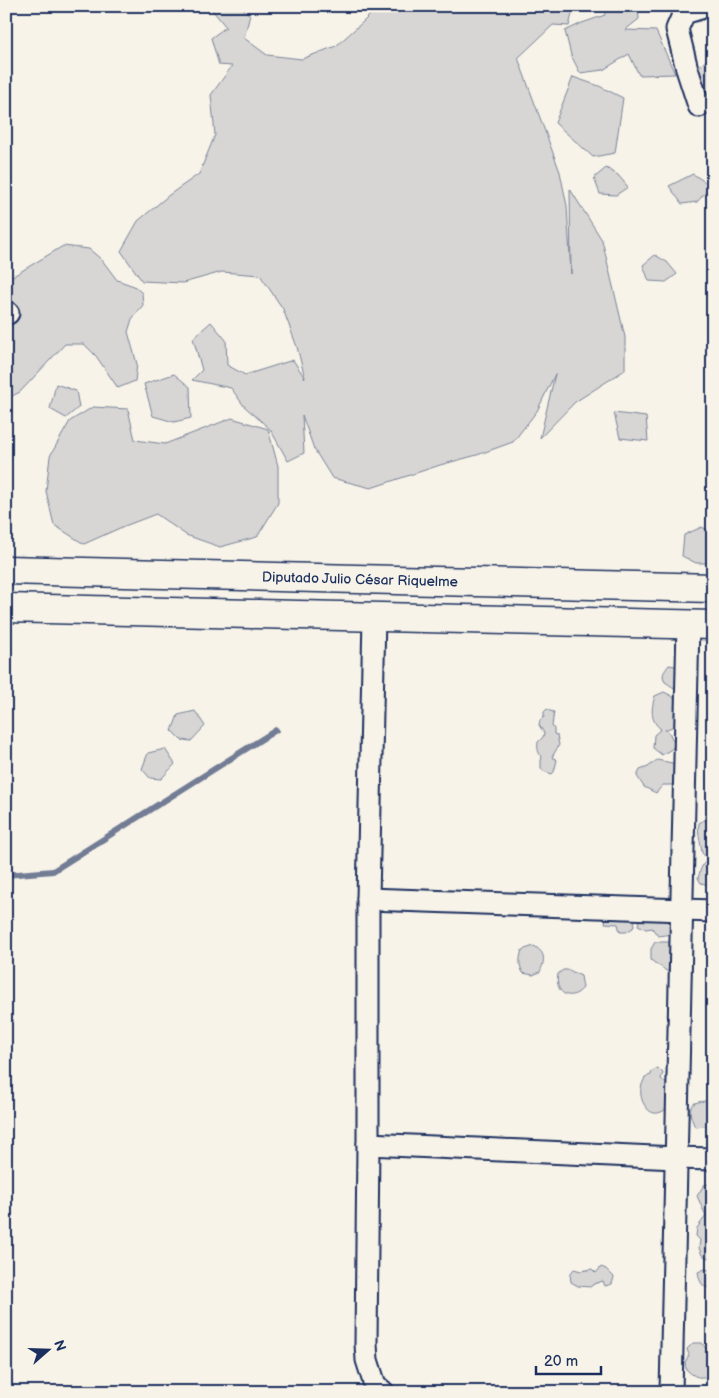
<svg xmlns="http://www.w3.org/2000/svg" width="719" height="1398" font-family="'Balsamiq Sans',sans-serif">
  <rect width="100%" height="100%" fill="#f7f3e8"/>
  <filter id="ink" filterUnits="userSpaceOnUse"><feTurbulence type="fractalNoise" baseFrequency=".02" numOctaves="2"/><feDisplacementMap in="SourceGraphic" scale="10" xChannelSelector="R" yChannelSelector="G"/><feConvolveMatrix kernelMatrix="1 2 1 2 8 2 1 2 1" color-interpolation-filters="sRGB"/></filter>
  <g filter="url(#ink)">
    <!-- green -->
    <g fill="#d7d6d4" stroke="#798299">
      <polygon points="209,6 240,6 250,15 244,38 267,55 302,59 336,46 364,21 379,6 574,6 569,26 553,25 518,58 560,172 567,206 571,274 570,189 602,240 625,337 625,370 575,402 540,438 555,374 537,411 513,442 477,455 440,465 371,488 332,478 314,449 302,415 304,453 288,461 270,429 244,406 231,388 192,380 202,370 193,338 211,322 226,340 227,365 245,375 293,360 305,378 297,347 283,309 260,275 222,272 183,283 142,281 121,251 138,221 169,195 199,174 215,135 211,95 232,66 219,65 211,38 226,27"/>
      <polygon points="604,6 638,6 639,19 625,30 656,31 675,74 639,75 629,54 603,70 580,73 571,55 565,31 582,23 605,15"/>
      <polygon points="713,54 713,97 704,91 691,74"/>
      <polygon points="573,77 599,86 623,98 615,153 593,157 555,123"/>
      <polygon points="606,168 618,175 628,187 616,195 600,194 594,178"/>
      <polygon points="693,174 711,186 697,202 682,204 669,186"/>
      <polygon points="63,246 89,249 102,260 117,280 134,286 142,293 143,305 132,319 128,332 137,364 135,381 118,388 96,356 84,344 65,344 20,392 6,399 6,277 15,275"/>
      <polygon points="655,255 667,262 677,274 666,282 649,281 643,265"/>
      <polygon points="174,374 190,387 191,418 174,422 153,416 144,384"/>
      <polygon points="56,384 76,391 79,407 66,418 50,409"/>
      <polygon points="93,407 128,409 135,440 165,444 232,418 268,429 278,466 278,503 257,537 220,547 186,535 156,514 122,527 84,544 54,525 46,491 50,456 70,421"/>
      <polygon points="614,413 646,417 648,441 620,438"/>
      <polygon points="702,527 713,533 713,563 696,563 682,556 684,535"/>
      <path d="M669,665L675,666L680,668L679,690C673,688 670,685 665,682C661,674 664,672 669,665Z"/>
      <path d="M664,692L672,696L683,708L679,724L665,730L669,732L674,743L673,748L662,755L653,748L654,735L661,729C650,721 651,709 655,696Z"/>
      <path d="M547,709L550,711L554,712L552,726L554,729V734L557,735L559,745L552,757L557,760L554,772L552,774L543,771L541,768V761L542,757C538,753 537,748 538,742L543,737L544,733L539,725L540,720L544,717V712Z"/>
      <polygon points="195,711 205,726 191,741 181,740 172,731 178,715"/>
      <polygon points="165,749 175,764 161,779 150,778 142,769 148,753"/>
      <polygon points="657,760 672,763 679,767 679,774 672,785 663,785 656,793 644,787 637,776 640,770 648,767"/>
      <path d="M704,820L710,822L711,827L708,837L713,842V857L707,858L702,853C701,842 697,834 699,823Z"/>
      <path d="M713,859V886L701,883L698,878C701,869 702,860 713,859Z"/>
      <polygon points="635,913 635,921 633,928 626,932 620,932 618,924 605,923 606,918"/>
      <polygon points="641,915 672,917 673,934 658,936 652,928 646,929 638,925"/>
      <path d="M655,942H670L669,947L673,953L671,971H666C662,966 656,965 651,960V949Z"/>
      <path d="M534,946C546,953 545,960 540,972L533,975L523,973C519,965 519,959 522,950Z"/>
      <path d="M563,970H569L581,976L583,988C570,1003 554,993 558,974Z"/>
      <path d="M658,1068L663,1073L661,1079L669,1086L668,1107C666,1109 664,1111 661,1112C648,1118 639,1099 641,1089C641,1085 644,1081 645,1077L651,1075L652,1071Z"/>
      <path d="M708,1100L713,1107V1140L711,1138L707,1126L695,1127C692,1120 686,1108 695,1103C699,1101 704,1102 708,1100Z"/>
      <polygon points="710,1183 713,1184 713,1257 708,1258 702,1255 699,1248 700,1240 696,1236 697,1228 706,1216 697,1196 704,1185"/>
      <polygon points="601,1267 606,1269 614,1277 612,1284 605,1286 603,1281 594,1284 590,1287 578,1286 571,1282 570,1274 574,1269 581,1271 592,1269 596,1273"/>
      <path d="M705,1269L713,1271V1290C701,1286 700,1283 698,1272Z"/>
      <path d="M693,1343H702L707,1350L713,1351V1376C700,1377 697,1380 686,1369L685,1362L689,1355L687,1349Z"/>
    </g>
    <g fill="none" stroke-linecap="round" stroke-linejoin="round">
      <!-- stream -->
      <polyline stroke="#727c95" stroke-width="6" points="6,875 53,871 276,730"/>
      <!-- street casing -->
      <g stroke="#1b2f5e" stroke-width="25">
        <g id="street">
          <polyline points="699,106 687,69 677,29 684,13 707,6"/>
          <polyline points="6,314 8,313"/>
          <polyline points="374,616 368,899 368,1144 366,1344 367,1360 375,1385 383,1392"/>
          <polyline points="368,899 713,911"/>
          <polyline points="368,1144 676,1158 713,1159"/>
          <polyline points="671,1392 688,624"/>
        </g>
      </g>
      <!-- secondary casing -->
      <g stroke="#1b2f5e" stroke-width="31">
        <g id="secondary">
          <path id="s1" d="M6,570L713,588"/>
          <polyline points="6,608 713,625"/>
        </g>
      </g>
      <!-- street -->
      <use href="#street" stroke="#f7f3e8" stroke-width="21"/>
      <!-- secondary -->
      <use href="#secondary" stroke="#f7f3e8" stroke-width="28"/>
    </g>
  </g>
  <g text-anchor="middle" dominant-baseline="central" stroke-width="4" stroke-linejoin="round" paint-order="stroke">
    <!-- street labels -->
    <g font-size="14" fill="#1b2f5e" stroke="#f7f3e8">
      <text stroke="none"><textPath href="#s1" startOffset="354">Diputado Julio César Riquelme</textPath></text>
    </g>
  </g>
  <!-- margin -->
  <rect width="719" height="1398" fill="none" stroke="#f7f3e8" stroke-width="25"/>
  <rect x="12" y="12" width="694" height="1373" fill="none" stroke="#1b2f5e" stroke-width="2" filter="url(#ink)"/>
  <!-- north arrow -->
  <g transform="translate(48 1350) rotate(70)" stroke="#f7f3e8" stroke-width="4" paint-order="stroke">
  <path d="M0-4L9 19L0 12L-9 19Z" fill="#1b2f5e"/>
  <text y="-8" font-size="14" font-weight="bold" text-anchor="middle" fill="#1b2f5e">N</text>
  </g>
  <!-- scale -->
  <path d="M536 1366v8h65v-8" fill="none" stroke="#1b2f5e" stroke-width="2.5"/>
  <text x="544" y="1366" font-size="15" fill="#1b2f5e" stroke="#f7f3e8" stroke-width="4" paint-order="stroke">20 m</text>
</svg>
